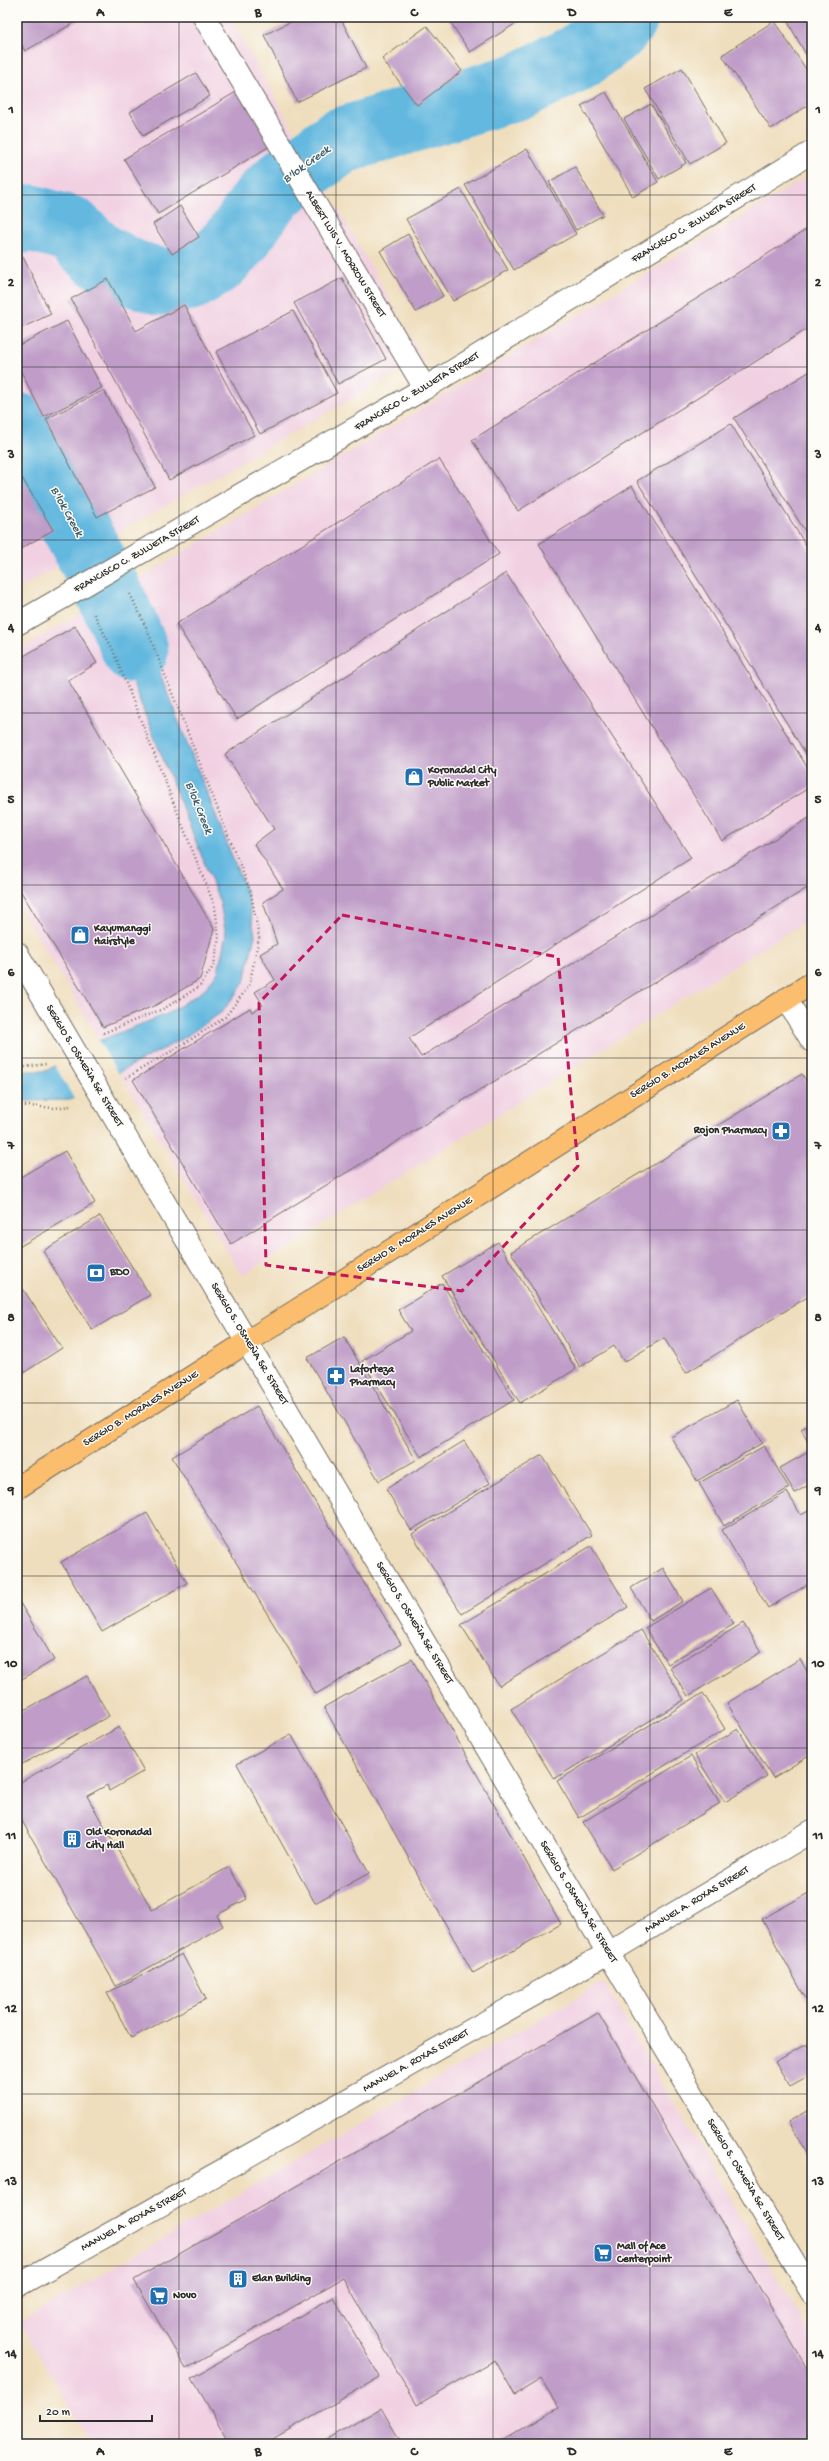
<svg xmlns="http://www.w3.org/2000/svg" width="829" height="2461" font-family="'Gochi Hand',sans-serif">
  <rect width="100%" height="100%" fill="#fdfcf7"/>
  <filter id="ink" filterUnits="userSpaceOnUse"><feTurbulence type="fractalNoise" baseFrequency=".025" numOctaves="2"/><feDisplacementMap in="SourceGraphic" scale="8" xChannelSelector="R" yChannelSelector="G"/><feConvolveMatrix kernelMatrix="1 2 1 2 8 2 1 2 1" color-interpolation-filters="sRGB"/></filter>
  <filter id="wash" filterUnits="userSpaceOnUse"><feTurbulence type="fractalNoise" baseFrequency=".012" numOctaves="4" result="noise"/><feDisplacementMap in="SourceGraphic" scale="16" xChannelSelector="R" yChannelSelector="G"/><feGaussianBlur stdDeviation="0.9" result="paint"/><feColorMatrix in="noise" values="0 0 0 0 0 0 0 0 0 0 0 0 0 0 0 0 0 1.4 0 .05"/><feComposite in="paint" operator="in"/></filter>
  <g filter="url(#wash)">
    <rect width="100%" height="100%" fill="#efdebd"/>
    <!-- built -->
    <g fill="#f1d0e2">
      <polygon points="17,17 229,17 423,358 17,590"/>
      <polygon points="812,174 812,917 242,1276 17,902 17,652"/>
      <polygon points="603,1982 812,2337 812,2444 91,2444 20,2322"/>
    </g>
    <!-- water -->
    <polygon fill="#63b8df" stroke="#477285" points="115,573 136,614 247,894 255,935 244,983 222,1012 182,1039 119,1072 70,1100 23,1101 17,1099 17,1071 46,1071 101,1040 167,1014 203,991 218,972 226,935 220,902 110,626 90,587"/>
    <!-- pier -->
    <polygon fill="#efdebd" points="98,1039 118,1074 75,1100 54,1064"/>
    <g fill="none" stroke-linecap="round" stroke-linejoin="round">
      <!-- river -->
      <g stroke="#63b8df" stroke-width="67">
        <polyline points="17,221 31,218 70,229 98,255 130,272 162,282 191,277 218,260 239,237 265,199 283,182 340,141 519,86 579,57 615,30 625,17"/>
        <path d="M17,426C59,499 103,572 135,650"/>
      </g>
    </g>
    <g id="blocks">
      <!-- building -->
      <g fill="#c09dc8">
        <polygon points="17,17 84,17 25,51 17,37"/>
        <polygon points="300,17 340,17 366,68 297,102 264,35"/>
        <polygon points="447,17 515,17 518,22 470,52"/>
        <polygon points="785,17 812,17 812,65"/>
        <polygon points="774,21 812,78 812,103 771,129 722,55"/>
        <polygon points="427,26 462,71 417,105 382,59"/>
        <polygon points="682,68 726,143 690,164 645,89"/>
        <polygon points="196,73 210,96 143,136 130,112"/>
        <polygon points="241,89 275,143 158,214 124,159"/>
        <polygon points="606,92 658,182 633,197 581,106"/>
        <polygon points="651,104 686,163 659,179 624,119"/>
        <polygon points="527,149 576,234 514,270 465,185"/>
        <polygon points="575,167 603,215 576,230 549,182"/>
        <polygon points="461,189 508,270 453,301 406,219"/>
        <polygon points="180,206 199,237 172,254 153,224"/>
        <polygon points="812,226 812,326 518,511 472,440"/>
        <polygon points="408,234 443,296 416,312 380,251"/>
        <polygon points="22,255 51,314 17,330 17,257"/>
        <polygon points="342,278 386,359 338,384 294,303"/>
        <polygon points="108,279 136,331 184,305 254,435 169,480 71,299"/>
        <polygon points="293,311 337,393 260,434 216,352"/>
        <polygon points="67,321 102,388 44,417 17,364 17,346"/>
        <polygon points="812,370 812,542 734,418"/>
        <polygon points="104,390 155,487 97,517 46,419"/>
        <polygon points="731,424 812,555 812,764 637,481"/>
        <polygon points="439,459 499,554 237,719 176,624"/>
        <polygon points="22,478 53,530 17,551 17,481"/>
        <polygon points="632,486 812,775 812,786 722,841 539,544"/>
        <polygon points="506,573 691,858 409,1038 421,1057 812,816 812,885 231,1244 133,1080 250,1008 252,1012 263,1005 255,992 275,980 260,954 277,944 263,902 283,889 254,844 274,829 225,754"/>
        <polygon points="75,626 97,663 68,680 214,929 200,979 156,1005 103,1027 17,885 17,660"/>
        <polygon points="802,1074 812,1090 812,1301 809,1296 686,1373 664,1338 624,1362 614,1346 580,1367 511,1252"/>
        <polygon points="65,1151 95,1203 17,1248 17,1179"/>
        <polygon points="100,1216 150,1295 92,1330 43,1251"/>
        <polygon points="498,1242 576,1369 520,1403 442,1276"/>
        <polygon points="17,1280 62,1348 17,1377"/>
        <polygon points="442,1283 514,1400 421,1457 362,1361 411,1331 398,1310"/>
        <polygon points="344,1337 416,1460 379,1481 307,1358"/>
        <polygon points="737,1400 762,1443 697,1481 671,1437"/>
        <polygon points="257,1406 401,1644 316,1694 172,1457"/>
        <polygon points="812,1423 812,1450 801,1429"/>
        <polygon points="464,1441 490,1483 411,1530 386,1489"/>
        <polygon points="764,1446 789,1488 724,1526 699,1483"/>
        <polygon points="812,1450 812,1483 795,1493 780,1468"/>
        <polygon points="542,1455 592,1535 462,1614 412,1534"/>
        <polygon points="787,1492 801,1515 812,1509 812,1582 768,1608 722,1530"/>
        <polygon points="147,1513 187,1583 102,1632 61,1562"/>
        <polygon points="591,1546 628,1607 499,1686 461,1625"/>
        <polygon points="663,1568 683,1601 651,1621 631,1588"/>
        <polygon points="711,1588 734,1624 668,1664 645,1628"/>
        <polygon points="17,1598 54,1660 17,1682"/>
        <polygon points="743,1623 761,1652 688,1696 670,1668"/>
        <polygon points="641,1630 684,1700 554,1779 511,1709"/>
        <polygon points="412,1659 561,1924 473,1973 324,1707"/>
        <polygon points="800,1659 812,1680 812,1754 773,1778 727,1703"/>
        <polygon points="87,1676 109,1716 17,1767 17,1714"/>
        <polygon points="703,1693 725,1729 579,1818 557,1781"/>
        <polygon points="119,1727 144,1771 109,1791 107,1785 87,1796 152,1910 229,1867 247,1899 217,1915 223,1926 116,1986 17,1812 17,1784"/>
        <polygon points="738,1729 767,1776 725,1802 695,1755"/>
        <polygon points="291,1734 369,1873 315,1903 237,1764"/>
        <polygon points="691,1756 720,1803 612,1869 583,1822"/>
        <polygon points="812,1891 812,2010 762,1919"/>
        <polygon points="182,1954 206,1999 131,2038 107,1993"/>
        <polygon points="598,2013 812,2377 812,2444 496,2444 559,2408 541,2379 515,2395 495,2360 417,2405 343,2278 186,2369 134,2280"/>
        <polygon points="806,2044 812,2054 812,2074 790,2086 775,2062"/>
        <polygon points="812,2108 812,2162 788,2122"/>
        <polygon points="333,2297 380,2377 264,2444 230,2444 192,2378"/>
        <polygon points="381,2408 402,2444 319,2444"/>
      </g>
    </g>
  </g>
  <g filter="url(#ink)">
    <use href="#blocks" fill-opacity="0" stroke="#706a5e" stroke-width="1"/>
    <g fill="none" stroke-linecap="round" stroke-linejoin="round">
      <!-- minor casing -->
      <g stroke="#706a5e" stroke-width="24">
        <g id="minor">
          <polyline points="204,17 425,388"/>
          <polyline points="17,624 425,388 812,152"/>
        </g>
      </g>
      <!-- tertiary casing -->
      <g stroke="#706a5e" stroke-width="24">
        <g id="tertiary">
          <polyline points="17,953 608,1953 812,2293"/>
          <polyline points="786,999 812,1041"/>
          <polyline points="17,2286 608,1953 812,1831"/>
        </g>
      </g>
      <!-- primary casing -->
      <g stroke="#706a5e" stroke-width="24">
        <polyline id="primary" points="17,1488 812,983"/>
      </g>
      <!-- path -->
      <g stroke="#706a5e" stroke-width="2.5" stroke-dasharray="1 3" stroke-linecap="butt">
        <polyline points="94,614 112,648 215,907 219,937 214,965 200,986 165,1008 101,1034"/>
        <polyline points="17,1065 25,1067 46,1064"/>
        <polyline points="126,1078 187,1042 225,1017 249,986 259,938 251,893 146,627 130,594"/>
        <polyline points="17,1105 54,1108 70,1106"/>
      </g>
      <!-- minor -->
      <use href="#minor" stroke="#fff" stroke-width="22"/>
      <!-- tertiary -->
      <use href="#tertiary" stroke="#fff" stroke-width="22"/>
      <!-- primary -->
      <use href="#primary" stroke="#fbbd6e" stroke-width="22"/>
    </g>
  </g>
  <!-- marked area -->
  <path fill="none" stroke="#c2185b" stroke-width="3" stroke-dasharray="8 5" stroke-linejoin="round" d="M342,915L558,957L578,1166L462,1291L266,1265L259,1003Z"/>
  <!-- grid -->
  <path fill="none" stroke="#2b2b2b" stroke-width="1" stroke-opacity="0.55" d="M179,17V2444M336,17V2444M493,17V2444M650,17V2444M17,195H812M17,367H812M17,540H812M17,713H812M17,885H812M17,1058H812M17,1230H812M17,1403H812M17,1576H812M17,1748H812M17,1921H812M17,2094H812M17,2266H812"/>
  <!-- icons -->
  <defs>
    <g id="shop-square" transform="scale(1)"><rect x="-9" y="-9" width="18" height="18" rx="4" fill="#1f6fb2" stroke="#fdfcf7"/><path d="M-5-2.5h2.3a2.7 3.5 0 0 1 5.4 0H5L5.5 6h-11ZM-1.5-2.5h3a1.5 2.3 0 0 0-3 0Z" fill="#fff"/></g>
    <g id="pharmacy-square" transform="scale(1)"><rect x="-9" y="-9" width="18" height="18" rx="4" fill="#1f6fb2" stroke="#fdfcf7"/><path d="M-2-6h4v4h4v4h-4v4h-4v-4h-4v-4h4Z" fill="#fff"/></g>
    <g id="bank-square" transform="scale(1)"><rect x="-9" y="-9" width="18" height="18" rx="4" fill="#1f6fb2" stroke="#fdfcf7"/><path d="M-6-4H6V4H-6ZM0-2.3a2.3 2.3 0 1 0 0 4.6a2.3 2.3 0 1 0 0-4.6Z" fill="#fff"/></g>
    <g id="building-square" transform="scale(1)"><rect x="-9" y="-9" width="18" height="18" rx="4" fill="#1f6fb2" stroke="#fdfcf7"/><path d="M-4-6H4V6H1V3H-1V6H-4ZM-2.5-4.3h1.7v1.8h-1.7ZM.8-4.3h1.7v1.8H.8ZM-2.5-1h1.7V.8h-1.7ZM.8-1h1.7V.8H.8Z" fill="#fff"/></g>
    <g id="supermarket-square" transform="scale(1)"><rect x="-9" y="-9" width="18" height="18" rx="4" fill="#1f6fb2" stroke="#fdfcf7"/><path d="M-6-5.5h2.5l.6 2H6L4.5 2H-2.5L-4.4-4H-6ZM-1.5 3.2a1.3 1.3 0 1 0 .1 0ZM3 3.2a1.3 1.3 0 1 0 .1 0Z" fill="#fff"/></g>
  </defs>
  <g fill-rule="evenodd">
    <use href="#shop-square" x="414" y="777"/>
    <use href="#shop-square" x="80" y="935"/>
    <use href="#pharmacy-square" x="781" y="1131"/>
    <use href="#bank-square" x="96" y="1273"/>
    <use href="#pharmacy-square" x="336" y="1376"/>
    <use href="#building-square" x="72" y="1839"/>
    <use href="#supermarket-square" x="603" y="2253"/>
    <use href="#building-square" x="238" y="2279"/>
    <use href="#supermarket-square" x="159" y="2296"/>
  </g>
  <g text-anchor="middle" dominant-baseline="central" stroke-width="3" stroke-linejoin="round" paint-order="stroke">
    <!-- street labels -->
    <g font-size="11" fill="#2b2b2b" stroke="#fdfcf7">
      <text transform="translate(694 224) rotate(-31)">FRANCISCO C. ZULUETA STREET</text>
      <text transform="translate(345 254) rotate(59)">ALBERT LUIS V. MORROW STREET</text>
      <text transform="translate(417 392) rotate(-31)">FRANCISCO C. ZULUETA STREET</text>
      <text transform="translate(137 555) rotate(-30)">FRANCISCO C. ZULUETA STREET</text>
      <text transform="translate(688 1061) rotate(-32)">SERGIO B. MORALES AVENUE</text>
      <text transform="translate(84 1066) rotate(59)">SERGIO S. OSMEÑA SR. STREET</text>
      <text transform="translate(415 1235) rotate(-32)">SERGIO B. MORALES AVENUE</text>
      <text transform="translate(249 1344) rotate(59)">SERGIO S. OSMEÑA SR. STREET</text>
      <text transform="translate(141 1409) rotate(-32)">SERGIO B. MORALES AVENUE</text>
      <text transform="translate(414 1623) rotate(59)">SERGIO S. OSMEÑA SR. STREET</text>
      <text transform="translate(697 1900) rotate(-31)">MANUEL A. ROXAS STREET</text>
      <text transform="translate(578 1902) rotate(59)">SERGIO S. OSMEÑA SR. STREET</text>
      <text transform="translate(416 2061) rotate(-29)">MANUEL A. ROXAS STREET</text>
      <text transform="translate(745 2180) rotate(59)">SERGIO S. OSMEÑA SR. STREET</text>
      <text transform="translate(134 2220) rotate(-29)">MANUEL A. ROXAS STREET</text>
    </g>
    <!-- poi labels -->
    <g font-size="11" font-weight="bold" fill="#2b2b2b" stroke="#fdfcf7" text-anchor="start">
      <text x="428" y="771">Koronadal City<tspan x="428" dy="13">Public Market</tspan></text>
      <text x="94" y="929">Kayumanggi<tspan x="94" dy="13">Hairstyle</tspan></text>
      <text x="767" y="1131" text-anchor="end">Rojon Pharmacy</text>
      <text x="110" y="1273">BDO</text>
      <text x="350" y="1370">Laforteza<tspan x="350" dy="13">Pharmacy</tspan></text>
      <text x="86" y="1833">Old Koronadal<tspan x="86" dy="13">City Hall</tspan></text>
      <text x="617" y="2247">Mall of Ace<tspan x="617" dy="13">Centerpoint</tspan></text>
      <text x="252" y="2279">Elan Building</text>
      <text x="173" y="2296">Novo</text>
    </g>
    <!-- water labels -->
    <g font-size="12" font-style="italic" fill="#3f5c6a" stroke="#fdfcf7">
      <text transform="translate(307 165) rotate(-36)">B'lok Creek</text>
      <text transform="translate(66 512) rotate(61)">B'lok Creek</text>
      <text transform="translate(198 808) rotate(68)">B'lok Creek</text>
    </g>
  </g>
  <!-- margin -->
  <rect width="829" height="2461" fill="none" stroke="#fdfcf7" stroke-width="44"/>
  <!-- scale -->
  <path d="M40 2415v6h112v-6" fill="none" stroke="#2b2b2b" stroke-width="2"/>
  <text x="46" y="2415" font-size="12" fill="#2b2b2b" stroke="#fdfcf7" stroke-width="3" paint-order="stroke">20 m</text>
  <rect x="22" y="22" width="785" height="2417" fill="none" stroke="#2b2b2b" stroke-width="1.5"/>
  <g font-size="13" text-anchor="middle" font-weight="bold" fill="#2b2b2b">
    <text x="100" y="16">A</text>
    <text x="258" y="16">B</text>
    <text x="414" y="16">C</text>
    <text x="572" y="16">D</text>
    <text x="728" y="16">E</text>
    <text x="11" y="113">1</text>
    <text x="818" y="113">1</text>
    <text x="11" y="286">2</text>
    <text x="818" y="286">2</text>
    <text x="11" y="458">3</text>
    <text x="818" y="458">3</text>
    <text x="11" y="631">4</text>
    <text x="818" y="631">4</text>
    <text x="11" y="803">5</text>
    <text x="818" y="803">5</text>
    <text x="11" y="976">6</text>
    <text x="818" y="976">6</text>
    <text x="11" y="1149">7</text>
    <text x="818" y="1149">7</text>
    <text x="11" y="1321">8</text>
    <text x="818" y="1321">8</text>
    <text x="11" y="1494">9</text>
    <text x="818" y="1494">9</text>
    <text x="11" y="1667">10</text>
    <text x="818" y="1667">10</text>
    <text x="11" y="1839">11</text>
    <text x="818" y="1839">11</text>
    <text x="11" y="2012">12</text>
    <text x="818" y="2012">12</text>
    <text x="11" y="2185">13</text>
    <text x="818" y="2185">13</text>
    <text x="11" y="2357">14</text>
    <text x="818" y="2357">14</text>
    <text x="100" y="2455">A</text>
    <text x="258" y="2455">B</text>
    <text x="414" y="2455">C</text>
    <text x="572" y="2455">D</text>
    <text x="728" y="2455">E</text>
  </g>
</svg>
